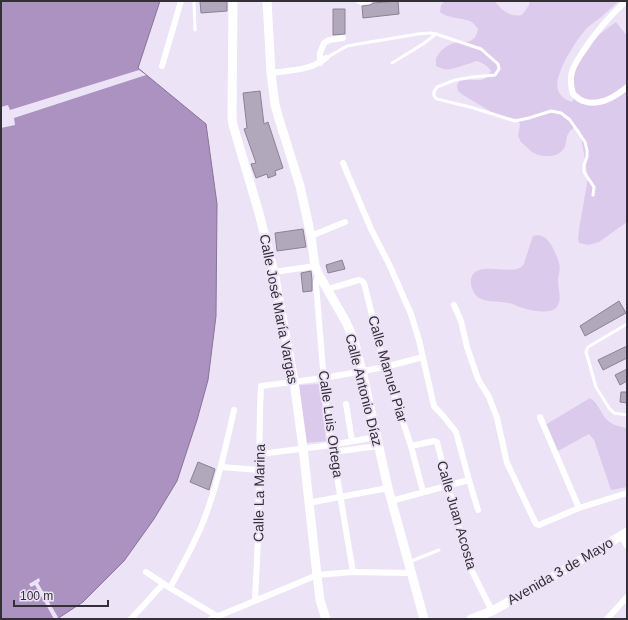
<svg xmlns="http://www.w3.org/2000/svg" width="628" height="620" font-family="Arial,sans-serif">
  <rect width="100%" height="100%" fill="#ede3f7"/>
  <!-- green -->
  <g fill="#dccaec">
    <path d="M445,1H495C501,11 511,17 522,15L529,5L530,1H619C613,6 607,12 600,18C596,21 592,24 588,27C577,38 553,75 558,90C560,96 566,100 572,102L575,97V90L573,78L575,66L597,36L616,22L627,36V222L599,242L588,245L579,243L578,239L579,229L588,178L580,130L575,127L570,131L567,136L565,147L561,152L556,155L550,156H544L538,155L532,152L521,142L518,136L520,124L517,119L506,117L495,114L463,95L458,91L457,85L460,80C472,78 485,85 491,71C487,65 483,63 476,61C472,63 468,64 464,65C453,69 447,72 436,66C436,64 436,61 436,59C438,51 451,42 459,42C463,41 468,43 472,40C476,38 477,33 478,29C476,27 475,25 474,24C468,17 450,20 440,12L441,5Z"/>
    <path d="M539,235C539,235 544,237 544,237C551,241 557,256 559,263C561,270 558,275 558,281C558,290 563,300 556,308C550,314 531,311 523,308C518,307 514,304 509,303C496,300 477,305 472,288C471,285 470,280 472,276C479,260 515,277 523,265C524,264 525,262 525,260C528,252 530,244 533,236Z"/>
    <polygon points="320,384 323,416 326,441 305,443 299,385"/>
    <path d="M590,398C600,404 601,417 611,423C616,426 622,427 627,428V487L611,490L594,440L589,434L558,451L545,425Z"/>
  </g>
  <!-- water -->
  <polygon fill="#ab92c1" stroke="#877497" points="1,1 160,1 138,68 206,124 217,204 216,316 208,380 197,420 177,481 154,519 124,561 83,602 57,619 1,619"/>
  <!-- pier -->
  <g fill="#ede3f7">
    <polygon points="139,70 146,75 14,118 15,125 1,128 1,107 8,105 10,110"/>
    <polygon points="39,578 40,581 38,583 59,619 54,619 35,585 31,587 29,584"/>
  </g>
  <!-- building -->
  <g fill="#b2a8bb" stroke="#8b8294">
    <polygon points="200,1 227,1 227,11 201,13"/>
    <polygon points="398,1 399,14 363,18 362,6 370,5 373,3"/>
    <polygon points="333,9 345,9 345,34 333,35"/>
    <polygon points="260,91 264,124 268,122 283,168 275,171 276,175 268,178 267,174 256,178 251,164 256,163 244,129 247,128 243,93"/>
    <polygon points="303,229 306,247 277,251 275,233"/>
    <polygon points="342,260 345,269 328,273 326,265"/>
    <polygon points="311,271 312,280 312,291 303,292 301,273"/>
    <polygon points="619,301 626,313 585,336 580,326"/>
    <polygon points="627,346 627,358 603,370 598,360"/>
    <polygon points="627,369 627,381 620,385 615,375"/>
    <polygon points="621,392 627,392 627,403 620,402"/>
    <polygon points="198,462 215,469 209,490 190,482"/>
  </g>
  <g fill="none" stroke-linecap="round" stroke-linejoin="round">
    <!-- lane -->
    <g stroke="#fff" stroke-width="3">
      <polyline points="194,1 195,30"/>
      <polyline points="326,58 347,46 358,44 418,34 430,33 436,34 481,49 498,64 499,69 495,75 473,77 455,80 437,87 434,92 434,96 437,99 470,107 515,121 529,118 551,111 561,113 570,120 585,142 587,150 587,157 584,165 584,172 594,187 593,195"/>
      <polyline points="392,63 423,44 436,34"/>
      <polyline points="627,324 588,347 586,352 596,387 609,408 614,413 627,415"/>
      <polyline points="409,562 439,550"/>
    </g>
    <!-- street -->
    <g stroke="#fff" stroke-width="6">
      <polyline points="359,1 361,2 369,1"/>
      <path d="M626,1C607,18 594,34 580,56C576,62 571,70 571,78C570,84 572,89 573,94C576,96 579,100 583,101C599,107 615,97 627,87"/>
      <polyline points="320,63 320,53 324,43 329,40 343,38"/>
      <polyline points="162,66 181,1"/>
      <path d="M271,73C291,70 310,71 326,58"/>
      <polyline points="343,163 371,229 389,264 411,314 419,340 433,402 434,406 444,417 456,432 469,480 478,510"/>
      <polyline points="311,236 345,222"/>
      <polyline points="274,272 315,266"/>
      <polyline points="319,275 316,282 316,285 327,417 353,572"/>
      <polyline points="328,289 359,280 362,281 364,283 385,367 411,446 423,492"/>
      <polyline points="454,305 461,321 467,347 478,379 489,397 497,418 507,463 536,524 539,525 579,508 627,493"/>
      <polyline points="346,404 352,441"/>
      <polyline points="540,417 579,508"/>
      <polyline points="411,446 434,441 437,442 468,563 492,611"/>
      <polyline points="333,452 378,446"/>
      <polyline points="260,454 332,445 376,437"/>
      <polyline points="221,467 260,470"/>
      <polyline points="391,501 469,480"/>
      <polyline points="308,503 388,488"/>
      <polyline points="621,536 627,546"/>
      <polyline points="146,572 170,588 217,616"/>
      <path d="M170,588C182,565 196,542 205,517C218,482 226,446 234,410"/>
      <polyline points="255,600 258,540 260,410 261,386 324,378 385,367 423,357"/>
      <polyline points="131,619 163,584"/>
      <polyline points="211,619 291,586 317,575 353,572 411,573"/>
      <polyline points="607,619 627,597"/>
    </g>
    <!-- secondary -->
    <g stroke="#fff" stroke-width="9">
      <polyline points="233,1 232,117 233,125 259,213 274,272 294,381 303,448 317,575 320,600 326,619"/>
      <polyline points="267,1 271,73 275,105 279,119 300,186 311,236 315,266 319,275 346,322 354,340 362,371 388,488 424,619"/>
      <polyline points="471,619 492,611 527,592 627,532"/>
    </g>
  </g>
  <g text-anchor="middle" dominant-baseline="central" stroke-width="4" stroke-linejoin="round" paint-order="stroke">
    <!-- street labels -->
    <g font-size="14" fill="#332f36" stroke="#ede3f7">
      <text transform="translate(279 309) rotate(79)">Calle José María Vargas</text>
      <text transform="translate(388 369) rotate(74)">Calle Manuel Piar</text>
      <text transform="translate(364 390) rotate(76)">Calle Antonio Díaz</text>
      <text transform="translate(331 424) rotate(82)">Calle Luis Ortega</text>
      <text transform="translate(259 493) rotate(-89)">Calle La Marina</text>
      <text transform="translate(457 515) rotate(74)">Calle Juan Acosta</text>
      <text transform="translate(560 571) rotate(-30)">Avenida 3 de Mayo</text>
    </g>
  </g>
  <!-- border -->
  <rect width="628" height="620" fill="none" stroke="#332f36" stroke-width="4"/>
  <!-- scale -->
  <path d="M14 600v6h94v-6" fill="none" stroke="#332f36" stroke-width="2"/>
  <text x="20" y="600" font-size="12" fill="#332f36" stroke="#ede3f7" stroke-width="3" paint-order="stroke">100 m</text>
</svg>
